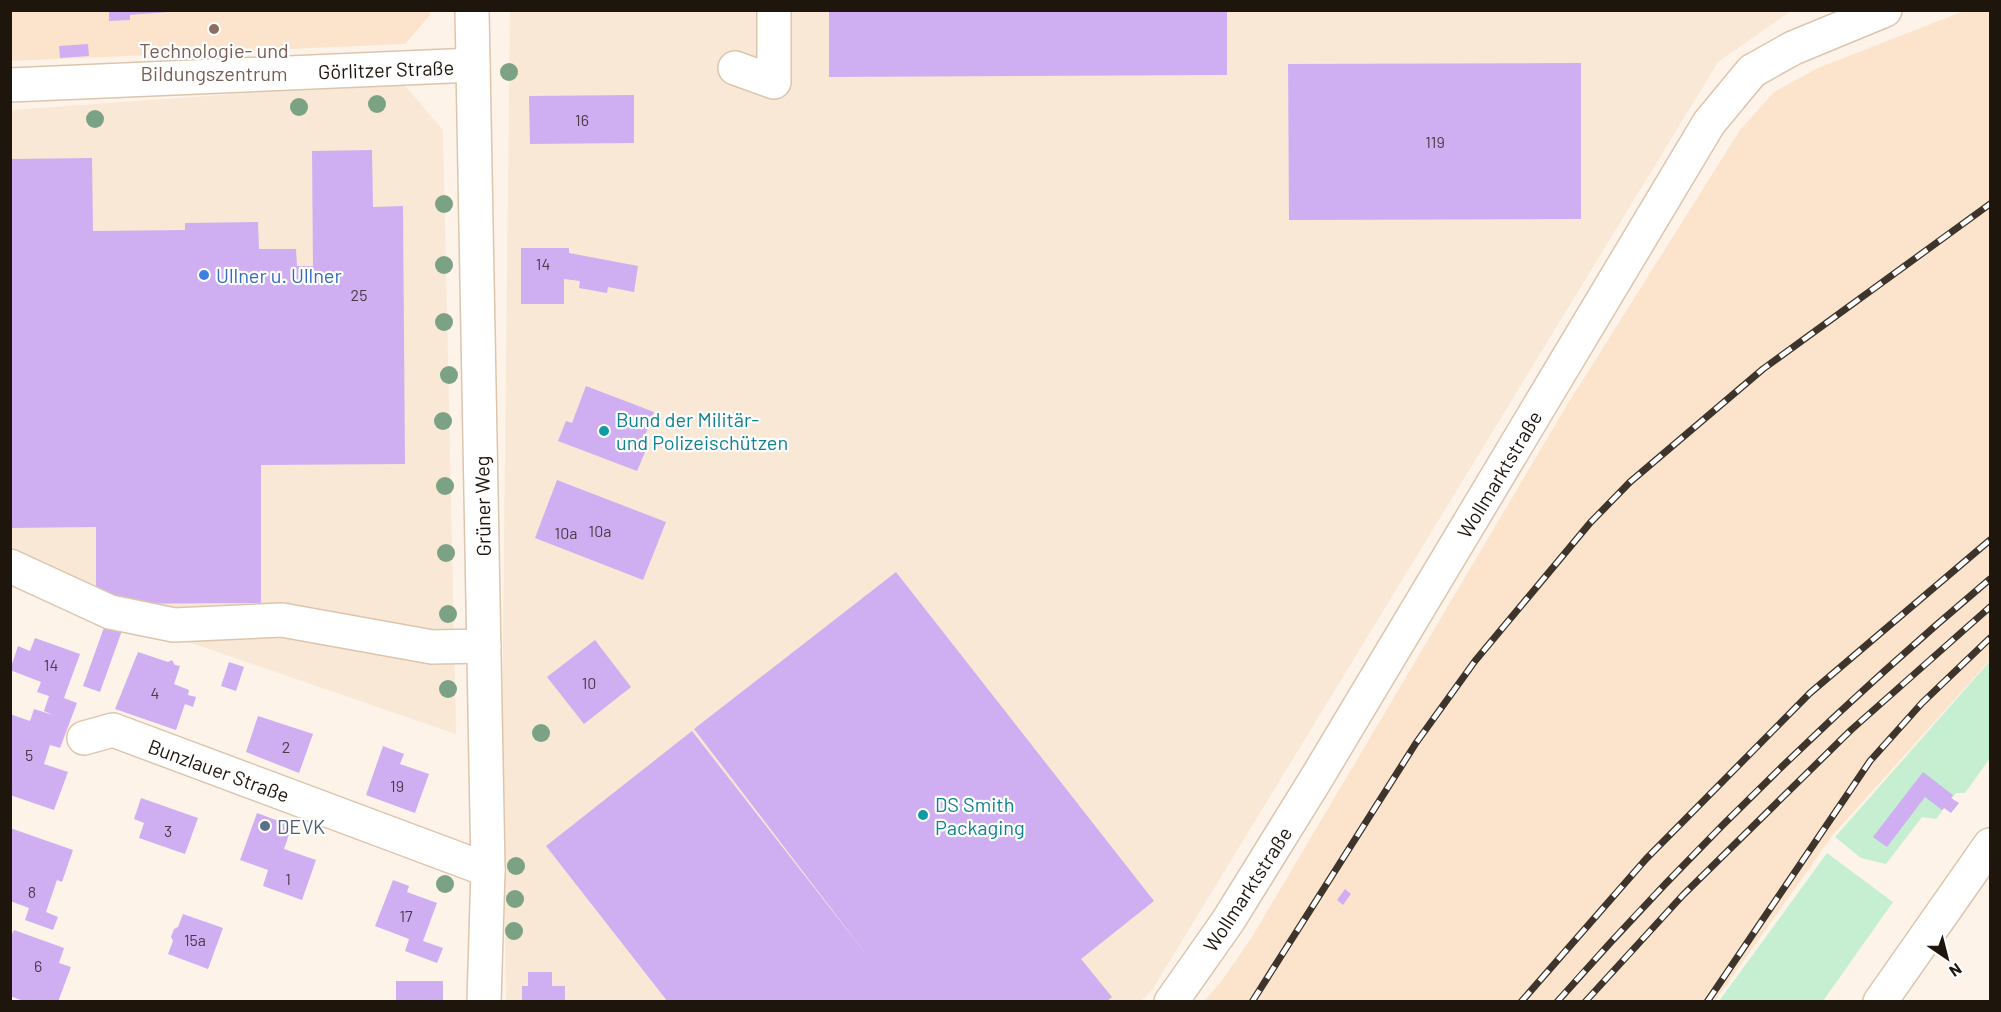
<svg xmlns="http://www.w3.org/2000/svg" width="2001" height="1012" font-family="Barlow,sans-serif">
  <rect width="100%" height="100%" fill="#fdf3e9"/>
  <!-- commercial -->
  <g fill="#f8e8d5">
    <polygon points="510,11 1791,11 1718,62 1152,990 1141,1001 506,1002 502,727"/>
    <polygon points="402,82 443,130 456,734 11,581 11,110"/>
  </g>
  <!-- built -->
  <g fill="#fce4cc">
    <polygon points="10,11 430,11 430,15 405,44 11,61"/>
    <polygon points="1964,11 1990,11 1990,660 1833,835 1715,1001 1203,1002 1220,983 1252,937 1567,405 1740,130 1774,92 1818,68"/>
  </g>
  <!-- green -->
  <g fill="#c5efd0">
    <polygon points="1990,661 1990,758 1965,793 1956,793 1936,819 1922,817 1886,864 1861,858 1835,837"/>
    <polygon points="1827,853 1893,902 1823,1001 1719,1001"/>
  </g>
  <!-- building -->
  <g fill="#cfaff2">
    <polygon points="109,10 168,10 168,12 130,15 130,20 109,21"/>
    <polygon points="829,10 1227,10 1227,75 829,77"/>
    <polygon points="88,44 89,56 60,58 59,46"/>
    <polygon points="1581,63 1581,219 1289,220 1288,64"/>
    <polygon points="634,95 634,143 530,144 529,96"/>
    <polygon points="372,150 373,207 403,206 405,464 261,465 261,603 96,604 96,527 10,528 10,159 92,158 93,231 185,230 185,223 258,222 259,249 296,249 297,266 313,266 312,151"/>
    <polygon points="521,248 569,248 569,253 638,266 634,292 608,287 607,293 579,288 580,281 564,279 564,304 521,304"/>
    <polygon points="586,386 654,412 643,441 649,443 637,471 558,441 566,421 572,423"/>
    <polygon points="557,480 666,522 643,580 535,538"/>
    <polygon points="896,572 1154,901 1081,959 1112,997 1106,1002 668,1002 546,846 692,731 869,958 694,729"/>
    <polygon points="107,619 124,625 100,692 83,686"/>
    <polygon points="35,638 80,654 64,698 77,703 60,748 50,745 44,764 68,772 54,810 10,795 10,714 30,721 34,709 53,715 44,711 49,696 37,692 41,682 10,670 18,646 30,651"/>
    <polygon points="595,640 631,687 584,724 547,677"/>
    <polygon points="138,652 168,662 172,660 175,665 180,666 174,684 189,690 188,695 196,697 193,707 185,704 176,730 115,709"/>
    <polygon points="229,662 244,667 236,691 221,686"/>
    <polygon points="258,716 313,734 299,773 246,752"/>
    <polygon points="383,746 404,754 400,764 429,774 415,813 366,795"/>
    <polygon points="1923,772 1953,795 1951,798 1959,803 1951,813 1944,808 1942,810 1925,797 1887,847 1873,837"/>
    <polygon points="141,798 198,818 185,854 139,838 144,823 134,819"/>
    <polygon points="257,813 292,826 284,849 316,860 302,900 263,886 268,870 240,860"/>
    <polygon points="10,828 73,850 62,882 57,880 46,912 58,917 53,930 25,920 29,908 10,901"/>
    <polygon points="393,880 409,886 407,892 437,903 423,941 443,948 437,963 405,951 409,939 375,926"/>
    <polygon points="1345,889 1351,894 1343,905 1337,900"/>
    <polygon points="183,914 223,928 208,969 168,954 173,941 171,937 174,929 178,927"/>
    <polygon points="14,930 64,948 59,963 71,967 58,1002 26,1002 10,996 10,938"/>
    <polygon points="528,972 552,972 552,986 565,986 565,1002 522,1002 522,986 528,986"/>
    <rect x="396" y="981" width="47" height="21"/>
  </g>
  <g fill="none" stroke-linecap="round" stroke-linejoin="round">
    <!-- minor casing -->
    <g stroke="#ddc5ad" stroke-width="36">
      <g id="minor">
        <polyline points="472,10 488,870 484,1002"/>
        <polyline points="735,68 774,82 774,10"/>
        <polyline points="10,85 473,65"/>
        <polyline points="10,566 110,612 174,625 282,620 432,647 484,646"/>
        <polyline points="84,738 113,730 488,870"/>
        <polyline points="1171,1002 1228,921 1316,779 1709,123 1752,71 1793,48 1885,10"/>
      </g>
    </g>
    <!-- major casing -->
    <g stroke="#ddc5ad" stroke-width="36">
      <polyline id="major" points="1880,1002 1990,845"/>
    </g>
    <!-- minor -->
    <use href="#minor" stroke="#fff" stroke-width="33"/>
    <!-- major -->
    <use href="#major" stroke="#fff" stroke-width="33"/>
    <!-- rail casing -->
    <g stroke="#3d342c" stroke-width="7">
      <g id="rail">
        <polyline points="1252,1002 1416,743 1475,661 1590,523 1630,482 1763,369 1990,204"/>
        <polyline points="1521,1002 1646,859 1810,693 1990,540"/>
        <path d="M1557,1002C1690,851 1837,708 1990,579"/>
        <polyline points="1585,1002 1683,895 1851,730 1990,607"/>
        <polyline points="1707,1002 1870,761 1922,703 1990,638"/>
      </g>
    </g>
    <!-- rail -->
    <use href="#rail" stroke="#fff" stroke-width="4.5" stroke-dasharray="14" stroke-linecap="butt"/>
  </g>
  <!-- trees -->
  <g fill="#7ca285">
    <circle cx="509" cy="72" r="9"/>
    <circle cx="377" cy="104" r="9"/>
    <circle cx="299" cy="107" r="9"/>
    <circle cx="95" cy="119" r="9"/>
    <circle cx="444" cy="204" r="9"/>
    <circle cx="444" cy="265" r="9"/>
    <circle cx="444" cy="322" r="9"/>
    <circle cx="449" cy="375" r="9"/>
    <circle cx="443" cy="421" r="9"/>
    <circle cx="445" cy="486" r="9"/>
    <circle cx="446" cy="553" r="9"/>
    <circle cx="448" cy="614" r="9"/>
    <circle cx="448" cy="689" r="9"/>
    <circle cx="541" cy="733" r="9"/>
    <circle cx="516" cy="866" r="9"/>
    <circle cx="445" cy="884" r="9"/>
    <circle cx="515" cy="899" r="9"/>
    <circle cx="514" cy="931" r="9"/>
  </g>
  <!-- markers -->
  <circle fill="#8d6e63" stroke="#fff" stroke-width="2" cx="214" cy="29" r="6"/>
  <circle fill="#3f7fe0" stroke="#fff" stroke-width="2" cx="204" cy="275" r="6"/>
  <g fill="#0f9aa8" stroke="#fff" stroke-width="2">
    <circle cx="604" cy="431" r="6"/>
    <circle cx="923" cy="815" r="6"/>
  </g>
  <circle fill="#5c6f8a" stroke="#fff" stroke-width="2" cx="265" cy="826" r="6"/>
  <g text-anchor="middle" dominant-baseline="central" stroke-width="4.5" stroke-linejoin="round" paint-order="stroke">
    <!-- number labels -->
    <g font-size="16" fill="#4a3c46">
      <text x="582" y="119">16</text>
      <text x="1435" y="141">119</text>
      <text x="543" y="263">14</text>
      <text x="359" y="294">25</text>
      <text x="600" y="530">10a</text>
      <text x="566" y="532">10a</text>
      <text x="51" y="664">14</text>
      <text x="589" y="682">10</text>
      <text x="155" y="692">4</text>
      <text x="286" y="746">2</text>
      <text x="29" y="754">5</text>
      <text x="397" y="785">19</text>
      <text x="168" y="830">3</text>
      <text x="288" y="878">1</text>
      <text x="32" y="891">8</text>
      <text x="406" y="915">17</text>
      <text x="195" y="939">15a</text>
      <text x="38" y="965">6</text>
    </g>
    <!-- education labels -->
    <g font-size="20" fill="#785e54" stroke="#fff">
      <text x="214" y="50">Technologie- und<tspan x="214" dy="23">Bildungszentrum</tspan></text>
    </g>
    <!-- street labels -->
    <g font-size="20" fill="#1e150d" stroke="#fff">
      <text transform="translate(386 69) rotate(-2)">Görlitzer Straße</text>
      <text transform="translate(1499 474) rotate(-59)">Wollmarktstraße</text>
      <text transform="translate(482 506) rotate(-91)">Grüner Weg</text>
      <text transform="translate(219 770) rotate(20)">Bunzlauer Straße</text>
      <text transform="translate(1247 889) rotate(-57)">Wollmarktstraße</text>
    </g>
    <!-- shop labels -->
    <g font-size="20" fill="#366cbe" stroke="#fff" text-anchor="start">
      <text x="216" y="275">Ullner u. Ullner</text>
    </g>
    <!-- culture labels -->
    <g font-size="20" fill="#0d838f" stroke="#fff" text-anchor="start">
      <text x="616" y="419">Bund der Militär-<tspan x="616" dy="23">und Polizeischützen</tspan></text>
      <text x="935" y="804">DS Smith<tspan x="935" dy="23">Packaging</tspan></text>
    </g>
    <!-- service labels -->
    <g font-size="20" fill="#4e5e75" stroke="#fff" text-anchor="start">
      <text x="277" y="826">DEVK</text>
    </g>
  </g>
  <!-- border -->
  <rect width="2001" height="1012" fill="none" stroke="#1e150d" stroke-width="24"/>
  <!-- north arrow -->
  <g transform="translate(1947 958) rotate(145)" stroke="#ffffff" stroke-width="4.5" paint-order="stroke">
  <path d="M0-4.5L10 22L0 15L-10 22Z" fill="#1e150d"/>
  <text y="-9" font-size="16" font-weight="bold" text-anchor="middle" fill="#1e150d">N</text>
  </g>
</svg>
